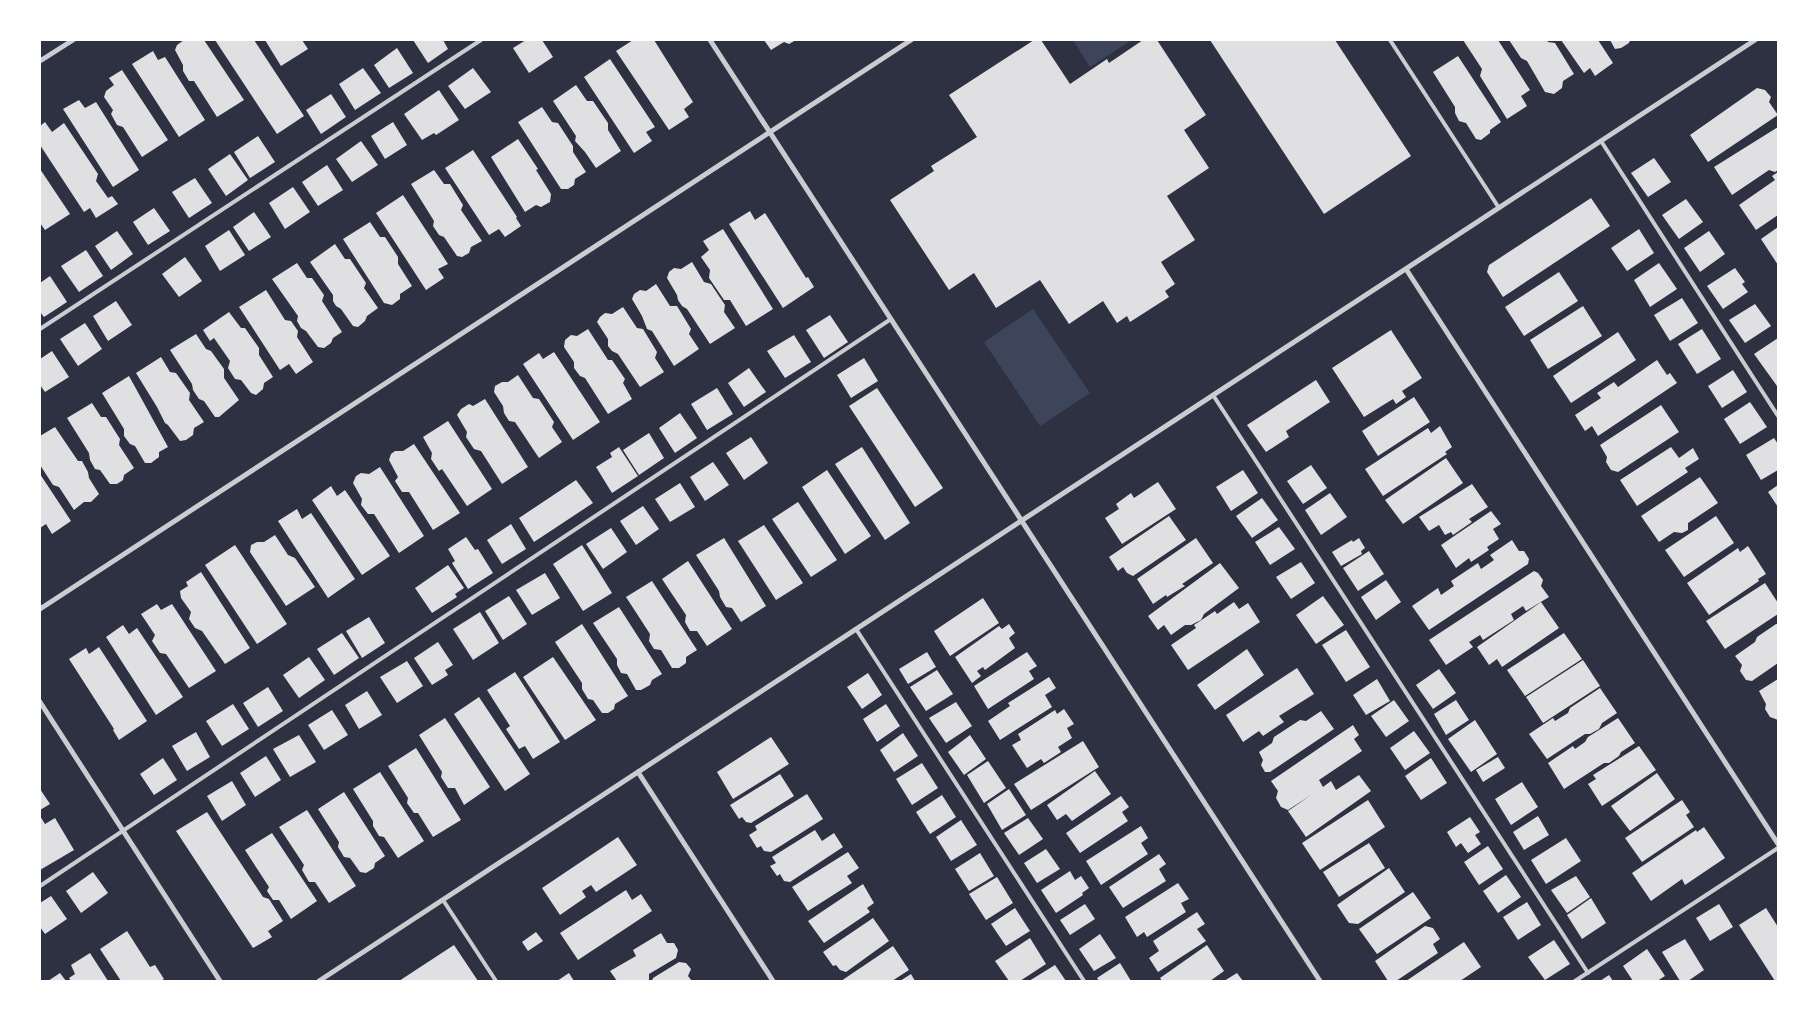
<svg xmlns="http://www.w3.org/2000/svg" width="1818" height="1021" font-family="Manrope,sans-serif">
  <rect width="100%" height="100%" fill="#2d3142"/>
  <!-- green -->
  <g fill="#3c4559">
    <polygon points="1073,40 1132,40 1090,67"/>
    <polygon points="1033,309 1090,393 1040,426 984,342"/>
  </g>
  <!-- building -->
  <g fill="#e0e0e3">
    <polygon points="184,40 204,40 244,100 217,117 194,81 189,81 183,71 183,65 175,50 177,45"/>
    <polygon points="215,40 254,40 304,116 277,134"/>
    <polygon points="265,40 302,40 308,49 281,66"/>
    <polygon points="413,40 443,40 448,49 428,63"/>
    <polygon points="526,40 542,40 553,57 529,73 513,48"/>
    <polygon points="633,40 654,40 693,102 684,109 689,117 669,130 616,51"/>
    <polygon points="764,40 796,40 789,44 784,42 771,50"/>
    <polygon points="1034,40 1041,40 1070,84 1107,59 1109,63 1143,40 1157,40 1206,115 1184,130 1209,168 1167,196 1195,240 1161,262 1175,284 1165,291 1169,297 1130,322 1127,316 1117,323 1103,301 1069,324 1040,280 996,308 974,273 949,290 890,200 934,171 931,166 977,137 949,95"/>
    <polygon points="1210,40 1335,40 1411,156 1324,214"/>
    <polygon points="1463,40 1498,40 1530,90 1521,96 1527,106 1507,119 1480,76 1482,69"/>
    <polygon points="1509,40 1547,40 1548,42 1555,43 1574,74 1563,81 1562,88 1554,94 1545,92 1527,61 1521,58"/>
    <polygon points="1561,40 1598,40 1613,63 1595,76 1590,68 1584,73"/>
    <polygon points="1610,40 1630,40 1629,43 1621,48 1615,49"/>
    <polygon points="397,48 413,73 389,88 374,65"/>
    <polygon points="153,51 158,60 165,57 205,120 179,137 132,64"/>
    <polygon points="1458,56 1501,122 1490,130 1490,133 1481,140 1476,139 1466,123 1459,121 1455,113 1455,107 1433,72"/>
    <polygon points="610,59 655,127 646,132 652,141 634,153 584,77"/>
    <polygon points="363,68 381,93 355,110 339,84"/>
    <polygon points="473,68 491,92 465,109 448,86"/>
    <polygon points="122,70 168,140 142,157 123,127 117,125 111,114 113,110 104,97 106,91 114,85 109,78"/>
    <polygon points="576,85 587,101 593,101 608,123 608,130 621,151 596,168 585,152 575,141 576,136 553,101"/>
    <polygon points="1757,88 1765,90 1771,97 1769,102 1778,115 1708,162 1690,135"/>
    <polygon points="439,90 459,120 436,135 434,133 422,140 404,114"/>
    <polygon points="331,94 346,117 321,134 306,110"/>
    <polygon points="79,100 85,108 96,102 139,170 113,187 63,109"/>
    <polygon points="542,107 552,122 558,123 573,146 573,152 586,172 575,179 574,185 568,189 561,189 518,122"/>
    <polygon points="45,122 52,132 64,123 98,174 96,181 108,198 112,196 118,204 96,218 90,208 84,212 40,145 40,126"/>
    <polygon points="393,122 407,145 385,159 371,136"/>
    <polygon points="1778,127 1778,170 1775,172 1769,170 1732,195 1714,167"/>
    <polygon points="258,136 275,162 250,178 234,152"/>
    <polygon points="518,139 538,169 536,170 551,194 550,202 541,207 536,205 525,212 491,157"/>
    <polygon points="361,141 378,165 352,182 336,159"/>
    <polygon points="473,150 517,217 516,218 521,226 505,237 499,229 489,235 445,168"/>
    <polygon points="230,154 248,180 226,196 208,169"/>
    <polygon points="1654,158 1671,182 1648,197 1631,173"/>
    <polygon points="327,165 343,190 318,206 302,182"/>
    <polygon points="40,169 70,214 45,230 40,223"/>
    <polygon points="434,170 444,184 450,184 463,205 461,210 482,241 471,247 469,253 462,257 457,256 444,237 439,235 433,226 434,221 411,184"/>
    <polygon points="1778,172 1778,215 1756,230 1739,205 1775,180 1772,176"/>
    <polygon points="195,178 212,203 189,218 172,192"/>
    <polygon points="293,187 310,212 285,229 269,203"/>
    <polygon points="403,195 448,264 438,269 444,278 426,290 376,213"/>
    <polygon points="1591,198 1610,226 1503,297 1487,272 1489,265"/>
    <polygon points="1686,199 1703,222 1679,239 1662,215"/>
    <polygon points="154,208 170,231 148,245 133,222"/>
    <polygon points="750,211 755,220 765,213 806,278 808,277 814,287 783,308 729,224"/>
    <polygon points="254,212 271,237 249,251 233,227"/>
    <polygon points="370,222 380,237 385,237 398,257 398,264 412,286 400,294 400,299 392,305 384,303 343,239"/>
    <polygon points="1778,227 1778,265 1761,239"/>
    <polygon points="723,229 773,309 746,326 730,300 724,300 709,278 710,270 701,257 709,250 703,241"/>
    <polygon points="1639,229 1654,253 1627,271 1611,248"/>
    <polygon points="229,230 245,255 220,271 205,246"/>
    <polygon points="117,231 133,254 111,270 95,246"/>
    <polygon points="1709,231 1725,254 1700,272 1684,248"/>
    <polygon points="335,244 345,259 350,259 366,283 364,288 378,308 367,316 365,321 358,327 353,326 341,309 336,306 333,301 333,295 310,262"/>
    <polygon points="86,250 103,276 79,292 61,266"/>
    <polygon points="185,257 202,281 179,297 162,274"/>
    <polygon points="692,262 704,282 711,284 725,305 724,312 735,328 710,344 687,309 682,306 678,300 677,295 667,278 669,272 674,268 681,269"/>
    <polygon points="297,263 307,278 312,278 324,295 322,301 342,332 333,338 331,343 324,348 318,347 306,331 301,328 297,321 298,316 272,279"/>
    <polygon points="1659,263 1677,289 1650,307 1634,280"/>
    <polygon points="1735,268 1745,282 1742,284 1748,292 1723,309 1707,286"/>
    <polygon points="1559,272 1578,301 1524,336 1505,307"/>
    <polygon points="50,276 67,302 44,317 40,312 40,283"/>
    <polygon points="656,284 670,306 677,306 691,329 689,334 699,349 674,366 652,331 647,329 642,316 632,299 634,294 640,290 646,291"/>
    <polygon points="266,290 285,320 291,321 298,331 297,337 313,362 296,374 289,364 280,370 239,307"/>
    <polygon points="1682,298 1698,323 1670,341 1654,315"/>
    <polygon points="116,301 132,325 108,341 93,316"/>
    <polygon points="1755,304 1771,326 1745,343 1729,320"/>
    <polygon points="1583,306 1602,336 1548,369 1530,340"/>
    <polygon points="623,307 637,328 643,329 657,352 655,358 664,372 640,387 618,354 612,351 608,346 608,339 597,322 600,317 605,313 612,314"/>
    <polygon points="229,312 241,328 245,328 259,348 259,355 273,377 264,383 263,389 256,395 251,393 241,380 235,379 228,368 230,361 214,338 210,341 203,330"/>
    <polygon points="830,315 848,342 824,358 806,330"/>
    <polygon points="85,323 102,349 78,366 60,339"/>
    <polygon points="588,329 608,360 612,360 625,379 623,383 632,399 608,414 585,378 580,376 574,368 574,362 564,347 565,340 571,335 577,336"/>
    <polygon points="1702,329 1721,359 1697,374 1678,344"/>
    <polygon points="1391,330 1422,378 1402,391 1406,397 1396,404 1393,399 1364,417 1332,368"/>
    <polygon points="1618,332 1636,360 1571,403 1553,376"/>
    <polygon points="196,334 206,349 211,351 224,369 224,378 239,400 219,417 215,417 204,401 199,399 193,390 192,384 170,350"/>
    <polygon points="794,335 811,362 785,378 767,351"/>
    <polygon points="1778,338 1778,385 1777,386 1754,354"/>
    <polygon points="52,351 69,377 45,392 40,385 40,359"/>
    <polygon points="554,352 600,422 573,440 523,364 539,353 543,359"/>
    <polygon points="161,357 170,372 176,373 190,393 189,400 204,422 194,428 193,435 186,440 180,441 168,425 165,423 157,407 136,373"/>
    <polygon points="864,358 878,381 851,398 837,375"/>
    <polygon points="1657,360 1667,375 1670,373 1677,383 1598,436 1592,426 1585,431 1575,415 1601,398 1597,393 1614,382 1618,387"/>
    <polygon points="749,368 766,392 744,407 728,383"/>
    <polygon points="1733,370 1747,392 1722,408 1708,386"/>
    <polygon points="518,375 533,398 539,399 554,422 552,427 562,442 539,458 515,422 509,421 504,413 503,406 494,392 495,386 502,382 508,382"/>
    <polygon points="129,376 168,447 159,452 159,457 151,463 145,463 135,446 130,444 124,436 124,429 102,393"/>
    <polygon points="1316,380 1330,402 1286,431 1289,437 1266,452 1247,425"/>
    <polygon points="717,388 733,414 707,430 691,404"/>
    <polygon points="877,388 943,488 915,507 849,406"/>
    <polygon points="1414,397 1430,422 1378,456 1362,431"/>
    <polygon points="485,399 528,467 502,484 481,451 474,449 466,437 467,432 457,415 461,409 469,404 473,406"/>
    <polygon points="1750,402 1767,427 1740,444 1724,419"/>
    <polygon points="92,403 101,417 106,417 120,439 119,445 134,468 124,475 123,480 117,484 110,484 100,470 95,469 90,460 89,453 67,418"/>
    <polygon points="1661,405 1679,432 1618,472 1611,470 1606,462 1607,457 1600,445"/>
    <polygon points="680,413 697,438 675,453 659,428"/>
    <polygon points="448,421 492,489 467,506 442,469 439,471 431,459 432,453 423,437"/>
    <polygon points="1440,426 1452,447 1445,452 1447,454 1383,496 1365,469 1428,428 1431,433"/>
    <polygon points="55,427 78,461 82,461 88,472 89,478 99,494 91,502 84,502 74,510 59,487 53,485 40,465 40,436"/>
    <polygon points="649,433 664,458 639,475 623,450"/>
    <polygon points="751,437 768,463 744,480 726,453"/>
    <polygon points="1774,438 1778,444 1778,470 1761,480 1746,455"/>
    <polygon points="414,444 460,513 433,530 409,492 402,492 395,481 398,477 389,460 391,454 395,451 403,451"/>
    <polygon points="619,447 638,476 612,493 596,467 612,457 610,453"/>
    <polygon points="862,447 910,523 885,540 835,464"/>
    <polygon points="1671,447 1679,458 1693,448 1699,459 1685,468 1688,472 1637,506 1620,480"/>
    <polygon points="1446,458 1463,483 1403,524 1385,500"/>
    <polygon points="713,462 729,485 705,501 690,477"/>
    <polygon points="1311,465 1327,488 1303,504 1287,481"/>
    <polygon points="380,467 424,536 399,553 374,514 368,514 361,505 362,499 353,483 356,476 361,473 369,474"/>
    <polygon points="827,470 871,536 845,554 802,487"/>
    <polygon points="1243,470 1258,493 1231,511 1216,487"/>
    <polygon points="40,474 71,521 52,534 46,524 40,528"/>
    <polygon points="1700,477 1718,503 1688,523 1688,530 1682,533 1674,532 1659,542 1641,516"/>
    <polygon points="576,480 593,503 534,542 519,518"/>
    <polygon points="1158,482 1176,509 1122,544 1105,518 1119,509 1116,504 1131,493 1134,498"/>
    <polygon points="680,483 695,507 670,522 655,499"/>
    <polygon points="1472,484 1488,507 1469,519 1472,522 1453,535 1451,532 1445,535 1439,525 1429,531 1419,517"/>
    <polygon points="1778,485 1778,507 1768,492"/>
    <polygon points="331,486 337,496 345,490 390,556 362,575 312,500"/>
    <polygon points="1330,493 1347,517 1321,535 1305,510"/>
    <polygon points="1262,498 1278,520 1252,538 1236,516"/>
    <polygon points="798,502 837,560 811,577 772,519"/>
    <polygon points="643,506 659,529 636,545 620,521"/>
    <polygon points="297,509 302,519 311,513 355,579 328,598 278,521"/>
    <polygon points="1491,511 1501,524 1493,529 1499,539 1487,547 1489,550 1471,562 1469,558 1456,568 1441,545"/>
    <polygon points="1169,516 1186,540 1133,576 1127,573 1123,567 1118,571 1109,557"/>
    <polygon points="1716,516 1734,543 1684,577 1665,550"/>
    <polygon points="511,524 526,549 502,564 487,540"/>
    <polygon points="764,525 803,583 776,600 738,541"/>
    <polygon points="1279,527 1295,549 1270,565 1255,542"/>
    <polygon points="611,528 627,552 603,569 586,544"/>
    <polygon points="275,535 288,555 295,558 315,587 286,606 250,552 251,545 257,542 264,542"/>
    <polygon points="466,537 475,550 478,549 493,573 468,589 452,563 455,561 448,549"/>
    <polygon points="724,538 766,606 741,622 732,608 726,607 720,597 719,591 696,555"/>
    <polygon points="1196,538 1213,563 1182,584 1185,586 1167,597 1166,595 1153,604 1137,579"/>
    <polygon points="1359,538 1365,548 1361,551 1362,554 1341,566 1332,552 1352,540 1353,542"/>
    <polygon points="1512,540 1519,551 1524,551 1529,559 1528,564 1429,630 1412,606 1438,588 1441,595 1454,586 1451,581 1478,563 1481,569 1494,560 1490,555"/>
    <polygon points="235,545 287,624 257,644 205,565"/>
    <polygon points="582,545 612,593 583,611 553,564"/>
    <polygon points="1748,546 1766,574 1758,579 1759,581 1709,615 1687,583 1738,548 1740,552"/>
    <polygon points="1369,551 1384,574 1358,591 1343,568"/>
    <polygon points="688,561 732,629 707,646 697,631 690,631 685,622 686,615 662,579"/>
    <polygon points="1301,562 1315,583 1291,599 1276,577"/>
    <polygon points="1220,563 1239,588 1204,614 1201,620 1191,625 1185,625 1171,635 1164,625 1158,630 1148,616"/>
    <polygon points="448,565 464,588 455,594 457,597 432,613 415,588"/>
    <polygon points="1534,571 1538,573 1543,580 1541,586 1549,597 1526,611 1523,606 1511,614 1514,620 1483,640 1480,635 1469,642 1473,647 1446,665 1429,640"/>
    <polygon points="201,572 250,648 225,664 202,631 195,628 189,619 191,612 181,598 180,591 188,586 186,582"/>
    <polygon points="545,573 560,598 532,615 516,590"/>
    <polygon points="1386,580 1401,602 1376,620 1361,597"/>
    <polygon points="652,581 697,650 686,657 686,663 679,668 672,668 661,650 654,649 649,641 650,634 626,597"/>
    <polygon points="1765,583 1778,603 1778,614 1725,649 1706,621"/>
    <polygon points="509,596 527,624 503,640 485,611"/>
    <polygon points="1323,596 1344,625 1316,644 1296,615"/>
    <polygon points="983,598 999,623 950,656 934,631"/>
    <polygon points="1234,602 1239,609 1248,603 1260,622 1188,670 1171,645 1196,628 1194,625 1215,611 1217,614"/>
    <polygon points="1541,602 1559,628 1502,667 1497,659 1489,665 1477,647"/>
    <polygon points="157,604 161,610 172,604 216,671 189,688 166,654 160,653 152,641 155,635 141,614"/>
    <polygon points="619,607 662,674 652,680 650,685 641,690 636,690 627,674 621,673 617,665 617,659 593,623"/>
    <polygon points="480,612 499,643 473,660 453,629"/>
    <polygon points="369,617 385,643 362,658 346,631"/>
    <polygon points="582,624 628,696 615,704 614,709 608,713 602,713 593,700 588,699 582,689 582,683 555,642"/>
    <polygon points="1009,624 1015,633 1009,638 1015,648 985,670 983,667 977,671 981,676 972,683 955,657 999,626 1002,629"/>
    <polygon points="1776,624 1778,624 1778,663 1752,681 1746,680 1740,671 1742,665 1735,656 1755,642 1757,637"/>
    <polygon points="123,625 129,634 137,628 183,697 156,715 106,637"/>
    <polygon points="1346,630 1370,667 1346,682 1322,645"/>
    <polygon points="342,633 359,658 334,675 317,649"/>
    <polygon points="1564,633 1582,659 1525,696 1507,670"/>
    <polygon points="438,642 453,665 445,670 448,675 432,685 414,658"/>
    <polygon points="99,647 147,721 119,740 113,730 114,729 69,659 86,648 89,654"/>
    <polygon points="1247,649 1264,675 1215,710 1197,685"/>
    <polygon points="927,652 936,667 908,684 899,669"/>
    <polygon points="1027,652 1037,666 1029,671 1034,679 988,709 974,686"/>
    <polygon points="309,657 325,680 299,698 283,675"/>
    <polygon points="553,657 596,720 565,740 523,677"/>
    <polygon points="1583,660 1600,686 1543,723 1526,697"/>
    <polygon points="407,661 423,686 397,703 380,677"/>
    <polygon points="1297,668 1314,694 1279,716 1284,722 1263,736 1259,731 1243,742 1226,715"/>
    <polygon points="1439,669 1456,693 1433,709 1416,685"/>
    <polygon points="937,670 953,694 926,711 910,687"/>
    <polygon points="515,672 560,742 533,759 525,746 519,749 506,729 510,726 487,690"/>
    <polygon points="868,673 882,695 862,709 847,687"/>
    <polygon points="1049,677 1056,688 1045,695 1052,707 1000,740 988,721 1010,706 1008,703"/>
    <polygon points="1377,679 1390,701 1366,715 1353,695"/>
    <polygon points="1778,679 1778,720 1770,717 1765,709 1766,704 1759,691"/>
    <polygon points="268,687 283,711 258,727 243,703"/>
    <polygon points="1600,688 1617,713 1602,723 1599,729 1590,734 1585,734 1547,759 1529,734 1553,718 1555,721 1568,713 1570,708"/>
    <polygon points="367,691 382,715 359,729 345,705"/>
    <polygon points="479,697 530,774 505,791 454,714"/>
    <polygon points="1394,700 1409,721 1386,737 1371,716"/>
    <polygon points="1456,700 1469,720 1446,735 1434,714"/>
    <polygon points="956,702 972,726 946,743 929,718"/>
    <polygon points="233,704 249,729 222,746 206,721"/>
    <polygon points="886,704 900,726 877,742 863,719"/>
    <polygon points="1064,709 1074,724 1067,728 1072,738 1058,747 1061,752 1044,763 1041,759 1027,768 1012,745 1021,740 1018,734 1055,710 1057,714"/>
    <polygon points="332,710 348,735 324,750 308,725"/>
    <polygon points="1321,711 1334,729 1270,772 1265,772 1261,765 1263,760 1259,752 1272,743 1274,737 1300,720 1306,721"/>
    <polygon points="445,718 490,787 464,805 455,788 448,788 441,777 442,772 419,735"/>
    <polygon points="1618,718 1635,743 1621,752 1619,756 1609,763 1604,763 1564,789 1548,763 1573,746 1575,749 1585,742 1588,737"/>
    <polygon points="1475,720 1497,754 1471,772 1448,739"/>
    <polygon points="1353,725 1359,735 1354,739 1362,751 1319,780 1323,787 1331,781 1336,790 1359,775 1371,791 1306,837 1288,811 1311,795 1288,810 1281,807 1276,798 1278,791 1271,781"/>
    <polygon points="1414,731 1430,753 1405,770 1390,748"/>
    <polygon points="196,732 210,757 187,771 172,746"/>
    <polygon points="903,733 918,756 894,772 880,750"/>
    <polygon points="299,735 316,762 290,777 273,749"/>
    <polygon points="970,735 986,759 964,775 948,752"/>
    <polygon points="771,737 789,764 733,799 717,772"/>
    <polygon points="1083,741 1099,767 1031,810 1014,784"/>
    <polygon points="1639,746 1656,770 1602,806 1588,784 1596,779 1593,775"/>
    <polygon points="416,748 461,820 433,837 418,813 414,813 407,803 408,798 388,766"/>
    <polygon points="266,756 281,780 255,797 240,773"/>
    <polygon points="1498,757 1505,768 1483,782 1476,770"/>
    <polygon points="163,758 177,780 154,795 140,774"/>
    <polygon points="1431,758 1447,783 1421,800 1405,776"/>
    <polygon points="988,761 1006,788 984,803 967,775"/>
    <polygon points="922,763 938,788 912,805 896,779"/>
    <polygon points="1095,771 1111,794 1072,821 1066,814 1057,820 1047,805"/>
    <polygon points="380,772 424,841 398,858 384,837 379,836 373,826 373,821 353,789"/>
    <polygon points="1657,773 1675,799 1630,831 1611,806"/>
    <polygon points="780,774 794,796 751,823 746,822 742,817 739,819 730,805"/>
    <polygon points="232,781 246,805 222,821 207,796"/>
    <polygon points="1522,782 1538,807 1511,825 1495,799"/>
    <polygon points="40,789 50,804 40,810"/>
    <polygon points="1009,789 1026,815 1002,830 987,804"/>
    <polygon points="344,792 385,856 375,863 374,868 366,873 360,872 350,858 344,857 338,847 339,842 318,809"/>
    <polygon points="807,794 823,819 771,852 764,851 761,846 757,848 749,835 757,830 755,826"/>
    <polygon points="942,795 956,817 930,834 916,812"/>
    <polygon points="1121,796 1129,807 1122,812 1128,821 1080,853 1066,833"/>
    <polygon points="1368,800 1385,827 1320,870 1302,843"/>
    <polygon points="1682,800 1690,812 1686,815 1694,827 1642,862 1625,838"/>
    <polygon points="307,810 356,886 329,903 315,882 309,882 302,870 304,865 279,827"/>
    <polygon points="207,812 263,897 269,899 283,921 268,931 272,937 253,948 176,831"/>
    <polygon points="40,816 45,824 55,818 74,850 40,870"/>
    <polygon points="1538,816 1549,835 1524,850 1513,832"/>
    <polygon points="1470,817 1480,832 1475,835 1481,844 1468,853 1461,843 1456,847 1447,832"/>
    <polygon points="1028,818 1043,839 1019,855 1004,833"/>
    <polygon points="961,820 977,845 951,861 936,837"/>
    <polygon points="1141,826 1148,838 1141,843 1148,854 1101,885 1086,861"/>
    <polygon points="1704,827 1725,858 1685,885 1682,879 1651,901 1632,873 1696,830 1697,832"/>
    <polygon points="815,830 822,841 834,833 843,847 790,882 784,881 780,874 777,876 770,866 776,863 772,857"/>
    <polygon points="272,833 317,901 291,919 279,900 273,900 267,891 269,887 245,850"/>
    <polygon points="618,837 637,865 596,892 591,885 582,891 586,897 560,915 542,888"/>
    <polygon points="1566,838 1581,861 1546,884 1531,860"/>
    <polygon points="1369,843 1385,868 1339,897 1323,872"/>
    <polygon points="1488,846 1503,869 1479,885 1464,862"/>
    <polygon points="1046,849 1060,869 1037,883 1024,863"/>
    <polygon points="848,852 859,868 847,876 852,883 808,911 792,887"/>
    <polygon points="980,853 994,876 969,891 955,869"/>
    <polygon points="1159,854 1166,864 1159,869 1166,881 1123,908 1109,887"/>
    <polygon points="1389,868 1405,892 1358,924 1349,923 1337,905"/>
    <polygon points="1070,871 1075,880 1081,876 1089,888 1082,893 1083,895 1056,913 1041,890"/>
    <polygon points="93,872 108,893 81,913 66,891"/>
    <polygon points="1506,875 1521,897 1498,913 1483,891"/>
    <polygon points="1576,876 1590,897 1567,913 1551,890"/>
    <polygon points="997,877 1013,903 986,920 969,894"/>
    <polygon points="1178,883 1189,899 1181,903 1186,912 1147,937 1144,932 1137,937 1125,917"/>
    <polygon points="863,884 874,903 867,908 870,912 824,943 808,921"/>
    <polygon points="626,890 632,900 641,894 652,911 578,960 560,933"/>
    <polygon points="1413,892 1431,918 1377,954 1359,929"/>
    <polygon points="51,896 67,919 45,934 40,927 40,903"/>
    <polygon points="1591,898 1606,923 1582,939 1567,915"/>
    <polygon points="1527,902 1541,925 1518,940 1503,917"/>
    <polygon points="1085,904 1095,919 1070,935 1060,920"/>
    <polygon points="1719,904 1733,927 1710,941 1696,918"/>
    <polygon points="1015,908 1030,931 1006,946 991,924"/>
    <polygon points="1766,908 1778,927 1778,981 1775,981 1739,925"/>
    <polygon points="1197,912 1205,924 1197,929 1206,941 1158,972 1149,958 1159,951 1153,941"/>
    <polygon points="873,918 889,941 846,972 840,970 836,965 833,966 823,952"/>
    <polygon points="1425,926 1433,928 1440,939 1433,944 1438,953 1396,981 1388,981 1375,961"/>
    <polygon points="127,931 150,967 155,965 164,979 161,981 121,981 100,949"/>
    <polygon points="536,932 543,941 528,951 522,942"/>
    <polygon points="661,933 667,943 674,943 678,950 676,958 649,974 649,981 617,981 610,971 636,956 633,950"/>
    <polygon points="1100,934 1116,958 1094,971 1079,949"/>
    <polygon points="1030,938 1046,964 1020,981 1009,981 995,961"/>
    <polygon points="1685,939 1704,970 1688,981 1680,981 1662,952"/>
    <polygon points="1554,940 1570,964 1545,980 1528,957"/>
    <polygon points="1464,942 1481,967 1460,981 1406,981"/>
    <polygon points="454,945 478,981 399,981"/>
    <polygon points="1207,945 1224,971 1210,981 1162,981 1160,978"/>
    <polygon points="893,946 909,970 892,981 841,981"/>
    <polygon points="1647,949 1665,976 1657,981 1633,981 1623,966"/>
    <polygon points="90,953 108,981 71,981 69,978 75,974 71,965"/>
    <polygon points="679,962 686,963 691,969 688,976 692,981 652,981 653,978"/>
    <polygon points="1120,963 1131,981 1099,981 1097,978"/>
    <polygon points="1055,965 1066,981 1029,981"/>
    <polygon points="60,973 66,981 48,981"/>
    <polygon points="569,973 574,981 557,981"/>
    <polygon points="1237,973 1243,981 1224,981"/>
    <polygon points="911,974 915,981 900,981"/>
    <polygon points="1609,975 1613,981 1600,981"/>
  </g>
  <g fill="none" stroke-linecap="round" stroke-linejoin="round">
    <!-- service -->
    <g stroke="#caccd0" stroke-width="4">
      <polyline points="1390,40 1499,208"/>
      <polyline points="1601,141 1778,416"/>
      <polyline points="40,329 481,40"/>
      <polyline points="1213,395 1588,973"/>
      <polyline points="856,629 1084,981"/>
      <polyline points="40,886 891,319"/>
      <polyline points="443,900 496,981"/>
      <polyline points="1575,981 1778,848"/>
    </g>
    <!-- minor -->
    <g stroke="#caccd0" stroke-width="5">
      <polyline points="710,40 1320,981"/>
      <polyline points="40,61 73,40"/>
      <polyline points="1406,269 1778,844"/>
      <polyline points="40,609 911,40"/>
      <polyline points="40,702 220,981"/>
      <polyline points="638,772 773,981"/>
      <polyline points="319,981 1755,40"/>
    </g>
  </g>
  <!-- border -->
  <rect width="1818" height="1021" fill="none" stroke="#ffffff" stroke-width="82"/>
</svg>
